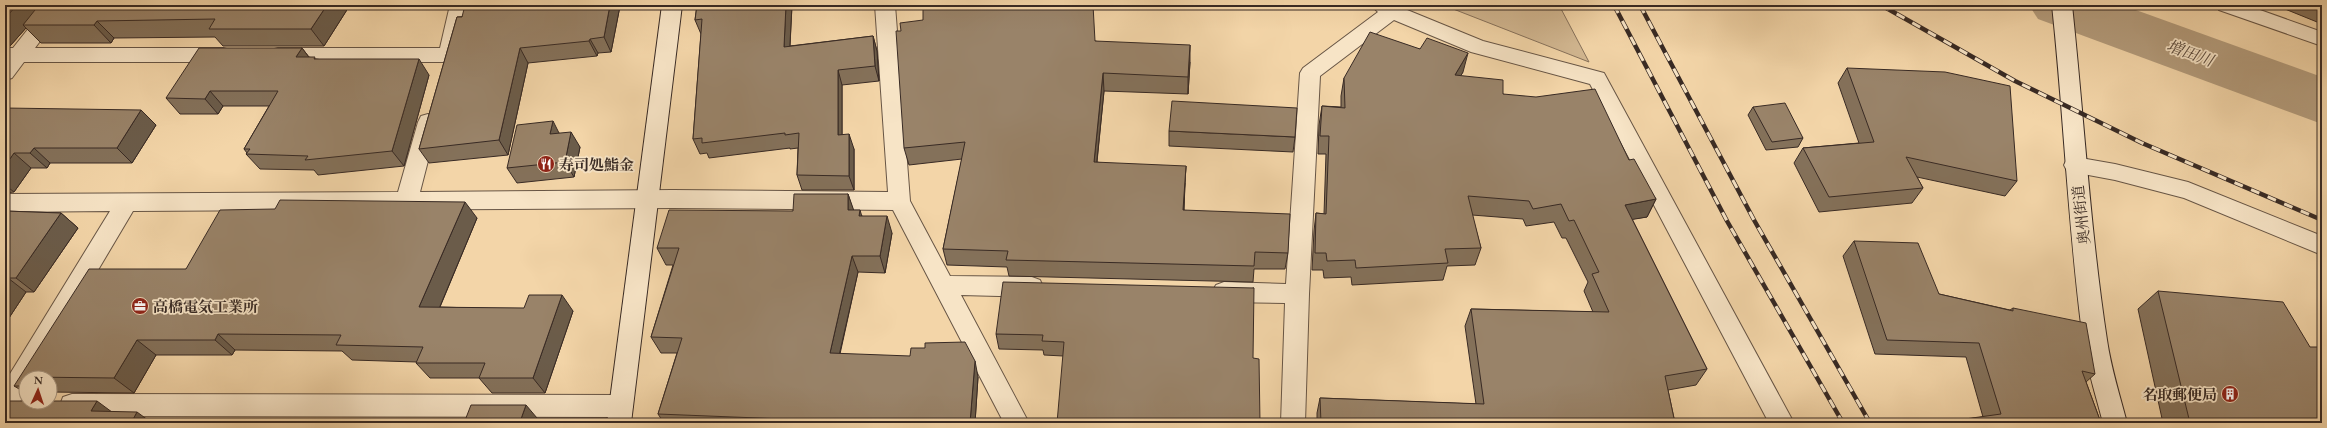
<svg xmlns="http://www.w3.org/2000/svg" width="2327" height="428" font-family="'EB Garamond','Noto Serif JP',serif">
  <rect width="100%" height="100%" fill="#f3d5a8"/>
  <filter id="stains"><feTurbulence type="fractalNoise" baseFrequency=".005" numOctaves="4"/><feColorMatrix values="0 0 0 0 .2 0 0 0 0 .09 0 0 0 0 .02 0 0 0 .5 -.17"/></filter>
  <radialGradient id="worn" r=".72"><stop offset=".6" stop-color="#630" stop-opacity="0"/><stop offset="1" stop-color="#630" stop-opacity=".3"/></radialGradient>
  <!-- green -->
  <polygon fill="#d3b892" stroke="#86715b" points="1443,5 1559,5 1589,62"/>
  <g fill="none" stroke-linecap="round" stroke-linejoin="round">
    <!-- river -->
    <polygon fill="#b39b7b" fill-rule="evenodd" points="2029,5 2122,5 2322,77 2322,124 2038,19"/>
    <!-- street casing -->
    <g stroke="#675545" stroke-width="2">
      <g id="street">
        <polygon points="47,5 67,5 35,48 223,48 230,50 233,55 230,60 223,62 24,62 12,78 5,80 5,48 13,48"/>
        <polygon points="450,5 470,5 459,46 455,51 457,55 454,60 447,62 278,62 271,60 268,55 271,50 278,48 440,48"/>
        <path d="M875,5H895L910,201L950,276L1032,277L1040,280L1043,287L1040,294L1032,297L961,295L1029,423H1004L893,210L673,208L133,211L34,378H26C26,393 20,409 5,415V382L110,211L5,212V194L398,192L418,122L421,116L428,114L435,116L438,122L420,192L673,190L888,192Z"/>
        <polygon points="1371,5 1395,5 1483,41 1604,73 1794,423 1769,423 1590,84 1471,52 1394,20 1320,76 1309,294 1305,423 1281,423 1285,303 1224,302 1216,299 1212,292 1216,285 1224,282 1286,284 1300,73 1303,68 1378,12"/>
        <polygon points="2216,5 2246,5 2322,32 2322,46 2219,10"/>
        <polygon points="2075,157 2115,164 2188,182 2322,236 2322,255 2184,198 2115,180 2067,171 2064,165 2067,159"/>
        <polygon points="72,394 621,395 630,398 633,406 630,414 621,417 72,416 63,413 60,405 63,397"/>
      </g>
    </g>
    <!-- secondary casing -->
    <g stroke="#382a24" stroke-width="2">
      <g id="secondary">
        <polygon points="662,5 682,5 631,423 607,423"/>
        <path d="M2052,5H2072C2084,117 2090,229 2107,340C2111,368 2120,396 2127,423H2103C2096,396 2087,368 2083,340C2068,229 2064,117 2052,5Z"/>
      </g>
    </g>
    <!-- street -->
    <use href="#street" fill="#f7e4c6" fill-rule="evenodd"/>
    <!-- secondary -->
    <use href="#secondary" fill="#f7e4c6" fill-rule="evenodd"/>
    <!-- rail casing -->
    <g stroke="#382a24" stroke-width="4.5">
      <g id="rail">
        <polyline points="1614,5 1727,221 1843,423"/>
        <polyline points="1640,5 1754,220 1870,423"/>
        <polyline points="1881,5 2015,81 2142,143 2322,220"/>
      </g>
    </g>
    <!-- rail -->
    <use href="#rail" stroke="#f7e4c6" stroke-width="3" stroke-dasharray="9" stroke-linecap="butt"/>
  </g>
  <!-- wall -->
  <g fill="#84715a" stroke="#382a24">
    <polygon points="5,5 350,5 324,46 223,46 215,37 114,38 111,43 41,43 26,28 10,46 5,47"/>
    <polygon points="697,5 792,5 790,46 873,36 877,51 879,81 842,85 842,135 854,149 854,190 802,190 797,175 798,148 790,149 790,148 709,158 707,153 700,154 693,139 701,34 695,20"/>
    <polygon points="2287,5 2322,5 2322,24 2285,9"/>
    <polygon points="620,6 611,52 598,53 597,56 528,63 508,155 429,163 419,149 457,17"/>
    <polygon points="1095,41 1190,62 1188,94 1104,91 1097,162 1185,183 1184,210 1288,253 1285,269 1254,269 1253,282 1009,276 1007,267 947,265 943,249 962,159 909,165 904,148"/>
    <polygon points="302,48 309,57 316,59 429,75 404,166 318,175 314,170 260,169 246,154 247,153 244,149 269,106 223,106 218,114 180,114 166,98"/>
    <polygon points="1420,49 1463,72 1460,76 1503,94 1629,160 1656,199 1647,217 1632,219 1707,369 1696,385 1668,390 1675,423 1317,423 1317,413 1320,398 1476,404 1465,326 1471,309 1593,312 1584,291 1588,282 1566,238 1562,238 1554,222 1526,226 1523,219 1472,215 1481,248 1475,265 1447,266 1443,280 1352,285 1351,277 1324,278 1323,270 1312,270 1314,231 1316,213 1324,214 1326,154 1318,154 1319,125 1322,106 1341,107 1341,96 1344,78"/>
    <polygon points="1847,68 2017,181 2005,196 1917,177 1923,188 1912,203 1819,212 1794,163 1803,148 1859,143 1838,83"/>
    <polygon points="1753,107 1803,138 1798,147 1766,150 1748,115"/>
    <polygon points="5,108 156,125 132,163 50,163 47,168 31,168 14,192 5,193"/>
    <polygon points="1169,131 1295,137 1293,152 1169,146"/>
    <polygon points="559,133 580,147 574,177 517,183 507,168"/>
    <polygon points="848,194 853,210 862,216 892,233 885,273 858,272 840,354 978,377 975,423 664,423 658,414 677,353 661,353 651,337 673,265 666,265 657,248 793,211"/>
    <polygon points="5,211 61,213 78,228 34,292 26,292 5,324"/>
    <polygon points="477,218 440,307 573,311 545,393 492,393 479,378 430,378 416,363 417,362 352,360 342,351 235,350 232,355 156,355 134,393 50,392 50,378 26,378 26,393 14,386 186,269"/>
    <polygon points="1854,241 1939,294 2010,310 2013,308 2095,374 2086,382 2101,423 1936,423 1983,417 1966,357 1875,354 1843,256"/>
    <polygon points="1254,288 1063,356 1044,355 1043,350 999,349 996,334"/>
    <polygon points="2158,291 2310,347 2322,423 2163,423 2138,309"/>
  </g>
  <!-- shaded-wall -->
  <g fill="#6b5c4a" stroke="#382a24">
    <polygon points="17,5 41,5 23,25 26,28 10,46 5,42 5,18"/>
    <polygon points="327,5 350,5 324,46 311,29"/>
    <polygon points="610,5 620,5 620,6 611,52 604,37"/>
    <polygon points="786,5 792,5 789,62 784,47"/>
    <polygon points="97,21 114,38 111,43 94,25"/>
    <polygon points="873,36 877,51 879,81 875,66"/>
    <polygon points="590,39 598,53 597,56 589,41"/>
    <polygon points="1190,45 1190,62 1188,94 1188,77"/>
    <polygon points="302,48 314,64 296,57"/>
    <polygon points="520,48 528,63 508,155 499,140"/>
    <polygon points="1468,53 1463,72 1450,94 1455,75"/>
    <polygon points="419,59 429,75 404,166 392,151"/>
    <polygon points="838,70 842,85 842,150 838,135"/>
    <polygon points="1103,73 1104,91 1095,179 1094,162"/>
    <polygon points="210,91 223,106 218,114 205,99"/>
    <polygon points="141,110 156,125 132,163 117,148"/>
    <polygon points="553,121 561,137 550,134"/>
    <polygon points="571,132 580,147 574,177 565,162"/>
    <polygon points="849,134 854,149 854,190 849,176"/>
    <polygon points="34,148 50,163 47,168 30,153"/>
    <polygon points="14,153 31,168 14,192 5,185 5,166"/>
    <polygon points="1186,166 1185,183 1183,227 1183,210"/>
    <polygon points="848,194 854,211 848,210"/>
    <polygon points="1656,199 1647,217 1617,222 1625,205"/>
    <polygon points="465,202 477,218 433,323 419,307"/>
    <polygon points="860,210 865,227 859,216"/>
    <polygon points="61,213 78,228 34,292 16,278"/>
    <polygon points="887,216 892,233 885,273 880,256"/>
    <polygon points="852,256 858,272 836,369 830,353"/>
    <polygon points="8,278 26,292 5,324 5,283"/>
    <polygon points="562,295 573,311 545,393 533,378"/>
    <polygon points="218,334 235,350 232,355 215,340"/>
    <polygon points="137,340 156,355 134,393 114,378"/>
    <polygon points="975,361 978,377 975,423 970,423"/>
    <polygon points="97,401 120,418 91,411"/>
    <polygon points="526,405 537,418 535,423 521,419"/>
    <polygon points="137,412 152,423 131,423"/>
    <polygon points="543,420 546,423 542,423"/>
  </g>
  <!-- building -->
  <g fill="#998369" stroke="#382a24">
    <polygon points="5,5 17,5 5,18"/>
    <polygon points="39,5 327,5 311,29 209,29 215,19 97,21 94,25 23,25"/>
    <polygon points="465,5 610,5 604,37 590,39 589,41 520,48 499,140 419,149 457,17 462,17"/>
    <polygon points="697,5 786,5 784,47 873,36 875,66 838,70 838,135 849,134 849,176 797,175 799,133 785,135 785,133 702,143 702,138 693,139 702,19 695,20"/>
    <polygon points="923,5 1093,5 1095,41 1190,45 1188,77 1103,73 1094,162 1186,166 1183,210 1290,214 1288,253 1255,252 1254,266 1006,260 1008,251 943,249 965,142 904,148 896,31 901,31 900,23 923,20"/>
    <polygon points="1370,32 1420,49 1427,38 1468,53 1455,75 1503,80 1503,94 1536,97 1595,89 1629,160 1634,159 1656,199 1625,205 1707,369 1665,376 1675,423 1321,423 1320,398 1484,404 1471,309 1609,312 1592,274 1599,272 1574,220 1569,221 1561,204 1533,209 1529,201 1468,196 1481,248 1445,249 1448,263 1356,268 1355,260 1327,261 1326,253 1315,253 1316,213 1326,214 1329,136 1320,136 1322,106 1345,108 1344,78"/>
    <polygon points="199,48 302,48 296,57 315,57 314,59 419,59 392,151 305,160 308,156 246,154 250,149 244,149 278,91 210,91 205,99 166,98"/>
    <polygon points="1847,68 1945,72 2010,86 2017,181 1906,157 1923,188 1829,197 1803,148 1874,142"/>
    <polygon points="1172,101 1297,108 1295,137 1169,131"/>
    <polygon points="1785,103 1803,138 1772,142 1753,107"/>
    <polygon points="5,108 141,110 117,148 34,148 30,153 14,153 5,166"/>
    <polygon points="553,121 550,134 571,132 565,162 507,168 517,125"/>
    <polygon points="794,194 848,194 848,210 860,210 859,216 887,216 880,256 852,256 830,353 910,356 911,348 925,348 925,343 965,342 975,361 970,423 782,423 783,419 658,414 682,338 651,337 679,248 657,248 669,210 793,211"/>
    <polygon points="280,200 465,202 419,307 524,308 529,295 562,295 533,378 479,378 485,363 416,363 423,347 336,345 341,335 218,334 215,340 137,340 114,378 28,377 26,378 26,386 14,386 89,269 186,269 220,210 275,209"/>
    <polygon points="5,211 61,213 16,278 8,278 5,283"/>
    <polygon points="1854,241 1918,243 1939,294 2013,311 2013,308 2086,323 2095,374 2082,371 2101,423 1936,423 2001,414 1979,343 1887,340"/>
    <polygon points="1003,282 1254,288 1253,358 1259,359 1260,423 1057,423 1064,342 1042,341 1043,335 996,334"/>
    <polygon points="2158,291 2283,302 2310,347 2322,347 2322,423 2190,423"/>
    <polygon points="5,401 26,401 26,402 50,402 50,401 97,401 91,411 137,412 131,423 5,423"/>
    <polygon points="471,405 526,405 521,419 543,420 542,423 365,423 366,420 464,423"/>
    <polygon points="216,421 276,422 275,423 215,423"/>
  </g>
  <!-- icons -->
  <defs>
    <g id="restaurant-disc" transform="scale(0.9)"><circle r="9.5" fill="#8f2418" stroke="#f7e4c6"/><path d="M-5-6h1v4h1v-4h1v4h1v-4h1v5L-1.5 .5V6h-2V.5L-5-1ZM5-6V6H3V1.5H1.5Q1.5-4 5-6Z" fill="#fff"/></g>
    <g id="office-disc" transform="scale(0.9)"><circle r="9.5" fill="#8f2418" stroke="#f7e4c6"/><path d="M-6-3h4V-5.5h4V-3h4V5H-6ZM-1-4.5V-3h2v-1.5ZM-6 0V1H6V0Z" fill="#fff"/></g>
    <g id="building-disc" transform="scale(0.9)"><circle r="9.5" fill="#8f2418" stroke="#f7e4c6"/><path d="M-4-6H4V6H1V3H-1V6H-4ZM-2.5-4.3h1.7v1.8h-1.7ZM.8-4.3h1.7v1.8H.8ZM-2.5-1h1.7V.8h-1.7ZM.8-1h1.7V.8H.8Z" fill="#fff"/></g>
  </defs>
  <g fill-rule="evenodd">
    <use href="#restaurant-disc" x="546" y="164"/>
    <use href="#office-disc" x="140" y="306"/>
    <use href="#building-disc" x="2230" y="394"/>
  </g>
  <g text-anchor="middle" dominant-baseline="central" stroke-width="3.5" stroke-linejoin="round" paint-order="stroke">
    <!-- poi labels -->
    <g font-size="15" font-weight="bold" fill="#382a24" stroke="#f7e4c6" text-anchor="start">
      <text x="559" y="164">寿司処鮨金</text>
      <text x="153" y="306">高橋電気工業所</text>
      <text x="2217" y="394" text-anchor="end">名取郵便局</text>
    </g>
    <!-- street labels -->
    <g font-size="15" fill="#382a24" stroke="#f7e4c6">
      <text transform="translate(2081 215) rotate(-97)">奥州街道</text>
    </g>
    <!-- water labels -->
    <g font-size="16" font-style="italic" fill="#5d4c3e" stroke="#f7e4c6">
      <text transform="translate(2190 53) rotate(20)">増田川</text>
    </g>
  </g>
  <!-- margin -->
  <rect width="2327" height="428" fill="none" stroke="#f3d5a8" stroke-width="20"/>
  <rect x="6" y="6" width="2315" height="416" fill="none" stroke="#382a24" stroke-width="2"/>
  <rect x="10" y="10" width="2307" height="408" fill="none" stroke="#382a24"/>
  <!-- north arrow -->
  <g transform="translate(38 390) rotate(3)"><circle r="19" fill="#f7e4c6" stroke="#ab9a85"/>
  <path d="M0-3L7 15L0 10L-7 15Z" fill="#8f2418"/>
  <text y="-6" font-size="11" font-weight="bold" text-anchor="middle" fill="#382a24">N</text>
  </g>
  <rect width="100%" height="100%" filter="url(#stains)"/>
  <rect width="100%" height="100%" fill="url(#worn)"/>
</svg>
